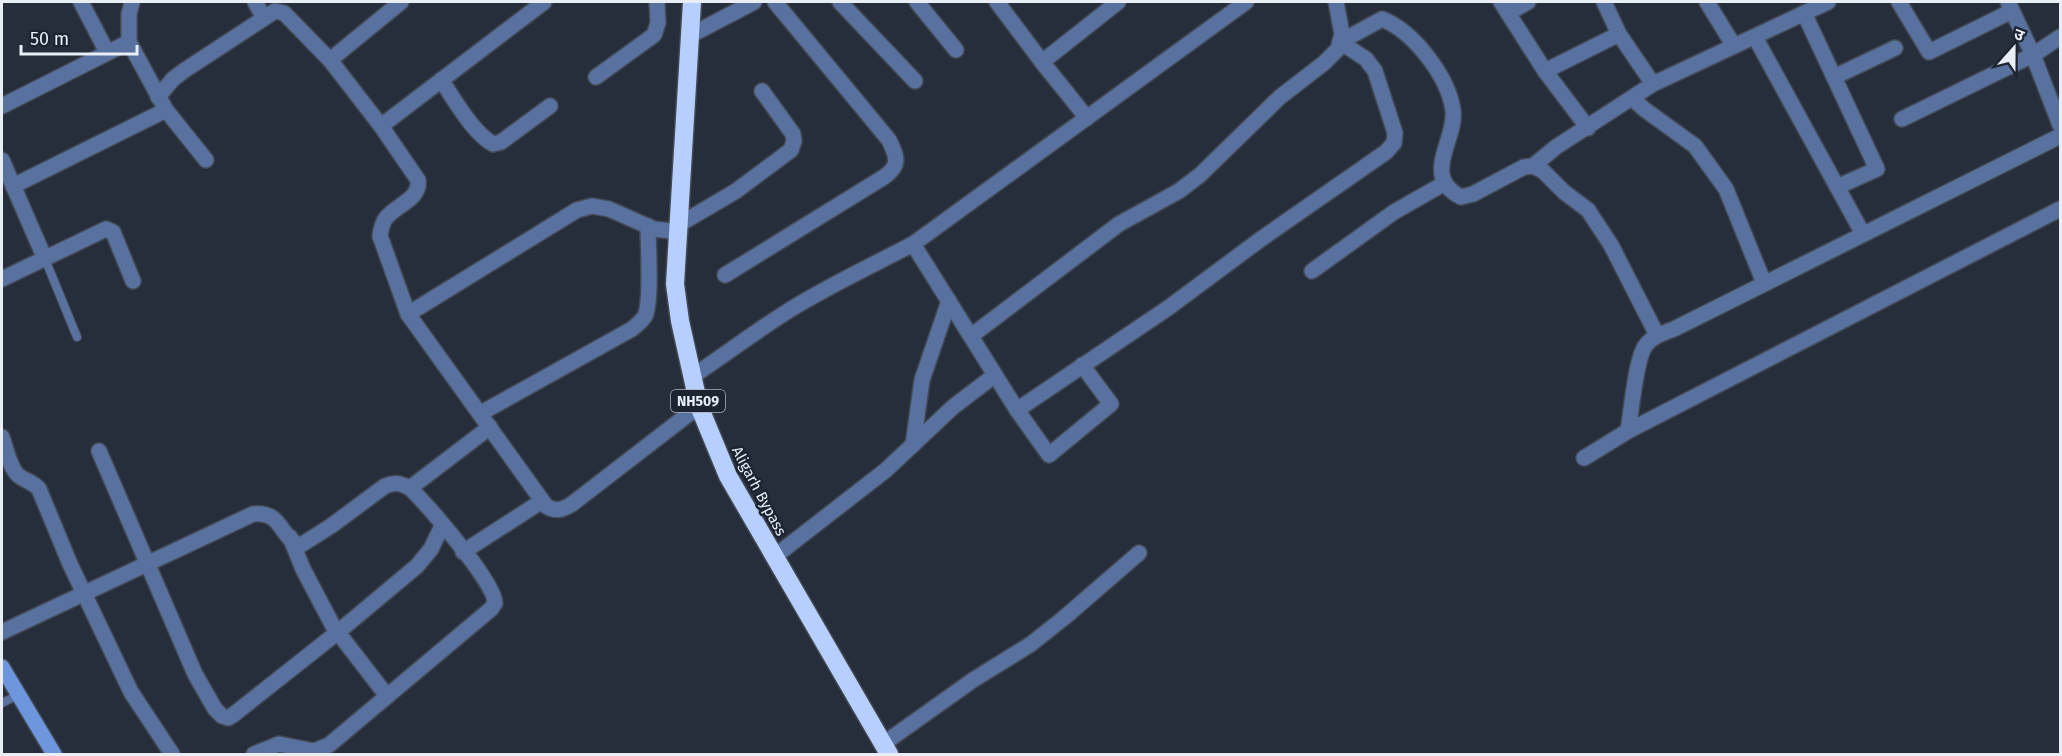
<svg xmlns="http://www.w3.org/2000/svg" width="2062" height="756" font-family="'Fira Sans','Noto Sans Devanagari',sans-serif">
  <rect width="100%" height="100%" fill="#272e3b"/>
  <g fill="none" stroke-linecap="round" stroke-linejoin="round">
    <!-- lane casing -->
    <g stroke="#424955" stroke-width="10">
      <g id="lane">
        <polyline points="45,259 77,337"/>
        <polyline points="2,703 18,695"/>
      </g>
    </g>
    <!-- street casing -->
    <g stroke="#424955" stroke-width="18">
      <g id="street">
        <polyline points="81,2 107,52"/>
        <polyline points="255,2 264,18"/>
        <polyline points="840,2 915,81"/>
        <polyline points="917,2 956,50"/>
        <polyline points="997,2 1042,62 1118,2"/>
        <polyline points="1501,2 1545,71 1588,128"/>
        <polyline points="1604,2 1619,34 1653,84 1828,2"/>
        <polyline points="1707,2 1734,46"/>
        <polyline points="1899,2 1929,52 2012,11"/>
        <polyline points="2008,2 2033,55 2060,125"/>
        <polyline points="1508,13 1528,2"/>
        <polyline points="1804,13 1877,169 1837,187"/>
        <polyline points="689,36 754,2"/>
        <polyline points="1755,37 1863,234"/>
        <polyline points="129,42 129,14 132,2"/>
        <polyline points="330,60 401,2"/>
        <polyline points="1042,62 1087,118"/>
        <polyline points="1545,71 1619,34"/>
        <polyline points="596,77 654,35 658,23 657,2"/>
        <polyline points="1834,77 1895,48"/>
        <path d="M441,80C455,100 472,132 493,144L501,142L550,106"/>
        <path d="M158,97L173,79L185,70L275,11L284,13L330,60L381,126L418,180C421,199 396,205 386,218C382,223 381,229 380,236L408,314L546,506C556,512 562,510 572,504L699,406"/>
        <polyline points="1632,98 1644,109 1695,146 1726,189 1764,283"/>
        <polyline points="2,106 129,42 166,110 206,160"/>
        <polyline points="1902,119 2033,55 2060,37"/>
        <polyline points="381,126 544,2"/>
        <polyline points="2,160 45,259"/>
        <polyline points="1533,166 1556,147 1653,84"/>
        <polyline points="13,186 166,110"/>
        <polyline points="680,224 736,191 791,150 794,141 793,134 762,91"/>
        <polyline points="913,244 1017,410 1049,455 1111,404 1082,365"/>
        <polyline points="1312,271 1394,212 1445,183"/>
        <path d="M725,275L884,177C901,165 897,157 889,140L775,2"/>
        <polyline points="2,279 106,229 113,232 133,281"/>
        <polyline points="408,314 577,210 592,206 609,209 654,229 680,232"/>
        <polyline points="971,336 1119,224 1179,191 1200,175 1280,97 1324,63 1338,49 1342,34 1336,2"/>
        <path d="M693,376C724,355 755,332 788,311C828,286 871,266 913,244L1246,2"/>
        <path d="M1017,410L1168,308L1261,239L1386,152L1394,143L1395,133L1375,71L1366,59L1340,42L1382,19C1413,31 1448,76 1453,110C1457,140 1420,176 1461,197L1473,194L1524,167L1533,166L1543,171L1564,192L1588,210L1611,245L1657,335"/>
        <path d="M481,413L632,329C637,325 642,321 645,316C652,301 648,245 648,226"/>
        <path d="M1628,431C1631,414 1636,356 1646,345C1653,336 1663,333 1674,329L2060,136"/>
        <path d="M2,437C6,448 10,469 19,476C26,481 33,482 39,489L70,564L131,692L172,754"/>
        <polyline points="913,445 922,380 949,301"/>
        <polyline points="99,451 195,674 215,709 222,716 228,718 233,715 338,632 417,566 431,549 442,526"/>
        <polyline points="1584,458 1628,431 2060,209"/>
        <polyline points="410,488 490,427"/>
        <polyline points="290,537 303,569 333,626 387,696"/>
        <polyline points="463,552 542,501"/>
        <polyline points="774,557 886,470 953,407 995,375"/>
        <path d="M2,632L253,514C283,510 280,540 301,545L331,526L385,486C395,482 400,483 410,488C427,505 495,582 495,603L491,609L329,745L314,751L279,744L254,754"/>
        <polyline points="883,744 973,680 1031,644 1065,617 1139,553"/>
      </g>
    </g>
    <!-- secondary casing -->
    <g stroke="#424955" stroke-width="18">
      <polyline id="secondary" points="2,667 54,754"/>
    </g>
    <!-- highway casing -->
    <g stroke="#424955" stroke-width="21">
      <polyline id="highway" points="692,2 675,284 680,321 699,406 728,476 889,754"/>
    </g>
    <!-- lane -->
    <use href="#lane" stroke="#58719f" stroke-width="8"/>
    <!-- street -->
    <use href="#street" stroke="#58719f" stroke-width="15"/>
    <!-- secondary -->
    <use href="#secondary" stroke="#6e96df" stroke-width="15"/>
    <!-- highway -->
    <use href="#highway" stroke="#b6cffc" stroke-width="18"/>
  </g>
  <g text-anchor="middle" dominant-baseline="central" stroke-width="5" stroke-linejoin="round" paint-order="stroke">
    <!-- shield labels -->
    <rect fill="#1d2431" stroke="#abb1bb" stroke-width="1.5" x="671" y="390" width="54" height="22" rx="4.5"/>
    <g font-size="14" font-weight="bold" fill="#e8edf6">
      <text x="698" y="401">NH509</text>
    </g>
    <!-- street labels -->
    <g font-size="15" fill="#e8edf6" stroke="#1d2431">
      <text transform="translate(759 491) rotate(62)">Aligarh Bypass</text>
    </g>
  </g>
  <!-- border -->
  <rect width="2062" height="756" fill="none" stroke="#e8edf6" stroke-width="6"/>
  <!-- north arrow -->
  <g transform="translate(2014 48) rotate(21)" stroke="#1d2431" stroke-width="4.5" paint-order="stroke">
  <path d="M0-4.5L10 22L0 15L-10 22Z" fill="#e8edf6"/>
  <text y="-9" font-size="16" font-weight="bold" text-anchor="middle" fill="#e8edf6">उ</text>
  </g>
  <!-- scale -->
  <path d="M21 45v9h116v-9" fill="none" stroke="#e8edf6" stroke-width="3"/>
  <text x="30" y="45" font-size="18" fill="#e8edf6" stroke="#1d2431" stroke-width="4.5" paint-order="stroke">50 m</text>
</svg>
